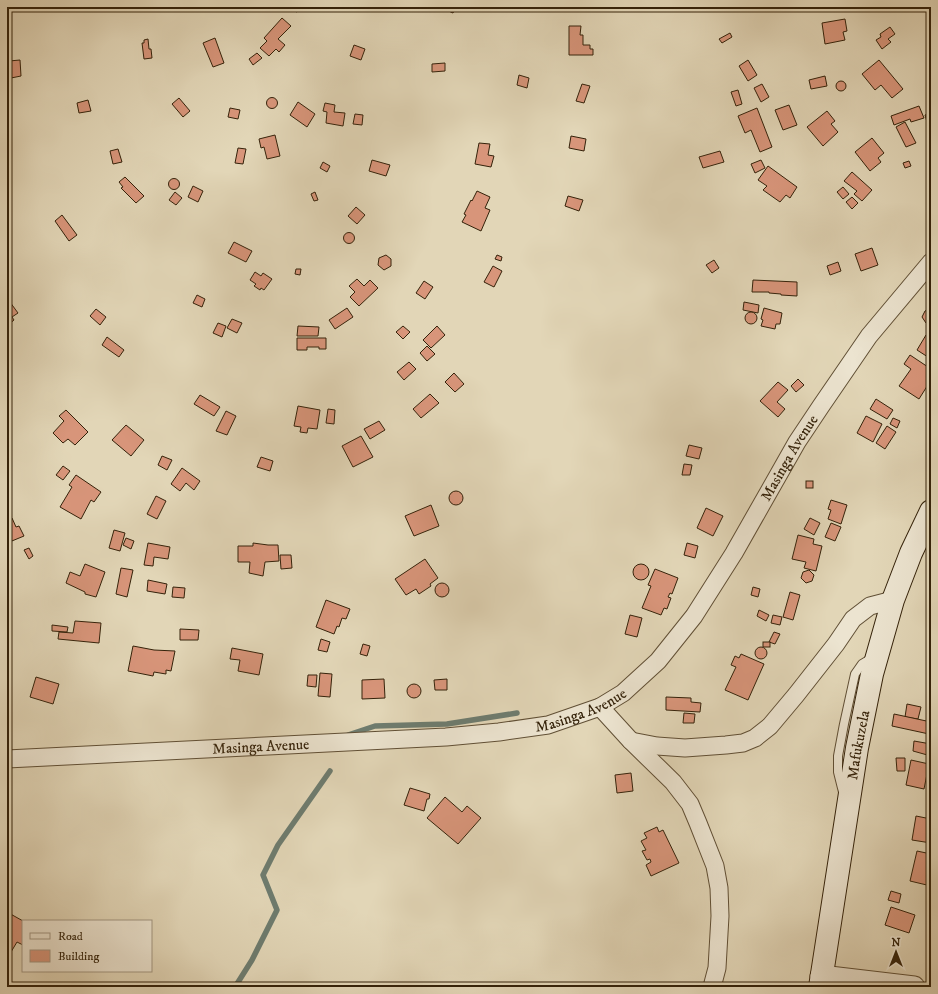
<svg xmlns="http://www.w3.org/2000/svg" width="938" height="994" font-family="'IM FELL DW Pica',serif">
  <rect width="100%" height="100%" fill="#e2d6b7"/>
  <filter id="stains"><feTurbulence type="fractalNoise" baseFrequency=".005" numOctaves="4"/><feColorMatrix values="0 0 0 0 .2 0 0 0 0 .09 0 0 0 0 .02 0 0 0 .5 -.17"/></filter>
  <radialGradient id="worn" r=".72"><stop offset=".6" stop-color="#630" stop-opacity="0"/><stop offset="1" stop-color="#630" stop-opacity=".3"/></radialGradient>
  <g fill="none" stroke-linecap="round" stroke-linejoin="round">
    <!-- stream -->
    <g stroke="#6e7c6f" stroke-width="5.5">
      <polyline points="348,735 375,726 447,724 517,713"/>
      <polyline points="235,987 252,960 277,910 263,875 278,845 330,771"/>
    </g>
  </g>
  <!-- building -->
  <g fill="#d8957a" stroke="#34220a">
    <polygon points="286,7 299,7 297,12"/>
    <polygon points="445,7 456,7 453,13 444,9"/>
    <polygon points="926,7 931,7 931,19"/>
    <polygon points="282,18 291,26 278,39 285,45 279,52 276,49 269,56 260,48 267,41 264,38"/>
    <polygon points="845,19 847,31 843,32 845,40 825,44 822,23"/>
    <polygon points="569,26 581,26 580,35 583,35 583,45 590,45 590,49 593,49 593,55 569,55"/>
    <polygon points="890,27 895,34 888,39 891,42 882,49 876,40 881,37 880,34"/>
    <polygon points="730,33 732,37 722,43 719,39"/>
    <polygon points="215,38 224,63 213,67 203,43"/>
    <polygon points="148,39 149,49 151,49 152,58 144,59 142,43 144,43 144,40"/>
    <polygon points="354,45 365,49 361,60 350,56"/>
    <polygon points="257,53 262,58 253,65 249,59"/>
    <polygon points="20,60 21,76 11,78 9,61"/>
    <polygon points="748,60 757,75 748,81 739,66"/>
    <polygon points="879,60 903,89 892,98 881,85 875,90 862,74"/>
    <polygon points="445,63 445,71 432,72 432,64"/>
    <polygon points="519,75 529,78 527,88 517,85"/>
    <polygon points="825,76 827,86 811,89 809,80"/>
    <circle cx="841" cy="86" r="5"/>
    <polygon points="582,84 590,86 584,103 576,101"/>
    <polygon points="762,84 769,97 761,102 754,88"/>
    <polygon points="738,90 742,104 736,106 731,92"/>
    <circle cx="272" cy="103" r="5.5"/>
    <polygon points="179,98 190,111 183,117 172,104"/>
    <polygon points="88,100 91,111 79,113 77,103"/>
    <polygon points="298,102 315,114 307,127 290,115"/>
    <polygon points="325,103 335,105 334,112 345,113 343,126 326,123 327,112 323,111"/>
    <polygon points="789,105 797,125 783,130 775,110"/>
    <polygon points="919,106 924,118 911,122 910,119 894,125 891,116"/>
    <polygon points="230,108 240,110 238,119 228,117"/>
    <polygon points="757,108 772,147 760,152 751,130 745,133 738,116"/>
    <polygon points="827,111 835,121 831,124 838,132 823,146 807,127"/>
    <polygon points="930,113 931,120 927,122 925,115"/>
    <polygon points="355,114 363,115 362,125 353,124"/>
    <polygon points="905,122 916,143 906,147 896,127"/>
    <polygon points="275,135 280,156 267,159 264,147 261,148 259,139"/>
    <polygon points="571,136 586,139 584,151 569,148"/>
    <polygon points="872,138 884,153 878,158 881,162 870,171 855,152"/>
    <polygon points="479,143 490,144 488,155 494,156 491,167 475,164"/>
    <polygon points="238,148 246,149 243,164 235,163"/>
    <polygon points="118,149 122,162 113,164 110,151"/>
    <polygon points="720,151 724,162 703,168 699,157"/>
    <polygon points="372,160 390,165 386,176 369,171"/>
    <polygon points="761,160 765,168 755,173 751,164"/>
    <polygon points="909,161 911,166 905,168 903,163"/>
    <polygon points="323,162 330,166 327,172 320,168"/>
    <polygon points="768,166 797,187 790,198 786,195 780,202 763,190 767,186 758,180"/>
    <polygon points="852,172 872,190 862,201 854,194 857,191 844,181"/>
    <polygon points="125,177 144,196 136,203 121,188 123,187 119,182"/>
    <circle cx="174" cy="184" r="5.5"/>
    <polygon points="193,186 203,191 198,202 188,197"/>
    <polygon points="843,187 849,194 843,199 837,192"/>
    <polygon points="477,191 490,197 485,208 490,210 481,231 462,222 466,215 464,214 471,200 472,201"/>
    <polygon points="175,192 182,198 176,205 169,200"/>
    <polygon points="315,192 318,200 314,201 311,194"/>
    <polygon points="568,196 583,200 579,211 565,206"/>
    <polygon points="852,197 858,203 852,209 846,202"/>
    <polygon points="356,207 365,215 357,224 348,216"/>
    <polygon points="62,215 77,235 69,241 55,221"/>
    <circle cx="349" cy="238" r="5.5"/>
    <polygon points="234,242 252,251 246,262 228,253"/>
    <polygon points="872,248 878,265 861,271 855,254"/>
    <polygon points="386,255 391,259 391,266 384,270 378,265 379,258"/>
    <polygon points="497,255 502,257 501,261 495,259"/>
    <polygon points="714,260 719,268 712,273 706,265"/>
    <polygon points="838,262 841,271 830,275 827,266"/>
    <polygon points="493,266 502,271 494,287 484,282"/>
    <polygon points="296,269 301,269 300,275 295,274"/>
    <polygon points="255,272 261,276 263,273 272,279 264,290 261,288 260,290 254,286 256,284 250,280"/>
    <polygon points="357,279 364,286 370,280 378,288 359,306 350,297 355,292 349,286"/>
    <polygon points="753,280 797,282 797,296 781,295 781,294 769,293 769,292 752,292"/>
    <polygon points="424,281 433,287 425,299 416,293"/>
    <polygon points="197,295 205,299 202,307 193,303"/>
    <polygon points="7,298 18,313 12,317 14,320 7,326"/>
    <polygon points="744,302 759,305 758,313 743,310"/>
    <polygon points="347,308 353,317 335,329 329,320"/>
    <polygon points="764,308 782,313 780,324 776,324 775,329 761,326 763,320 761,319"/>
    <polygon points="931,308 931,324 926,323 922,317 925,311"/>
    <polygon points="96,309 106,317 100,325 90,316"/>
    <circle cx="751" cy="318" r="6"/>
    <polygon points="232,319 242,323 237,333 227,328"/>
    <polygon points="218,323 226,326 222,337 213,333"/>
    <polygon points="298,326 319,327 318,336 297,336"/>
    <polygon points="403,326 410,332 403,339 396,332"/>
    <polygon points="437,326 445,335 431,348 423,340"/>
    <polygon points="926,335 931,338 931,359 917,350"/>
    <polygon points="107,337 124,350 119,357 102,345"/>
    <polygon points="297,338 326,338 326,349 319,349 319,347 307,347 307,350 297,350"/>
    <polygon points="427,346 435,354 427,361 420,353"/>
    <polygon points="910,355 931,369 931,380 919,399 899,386 911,369 904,364"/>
    <polygon points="409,362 416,369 404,380 397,372"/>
    <polygon points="454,373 464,384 455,392 445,382"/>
    <polygon points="798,379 804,385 796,392 791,386"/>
    <polygon points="778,382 788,390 777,402 785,409 778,417 760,401"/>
    <polygon points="430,394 439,403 421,418 413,409"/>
    <polygon points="200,395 220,407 214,416 194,404"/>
    <polygon points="876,399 893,410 887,419 870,409"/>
    <polygon points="298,406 320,410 317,429 308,428 307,433 300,432 301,427 294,426"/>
    <polygon points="328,409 335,410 334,424 326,423"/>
    <polygon points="66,410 88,432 75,445 68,439 63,443 53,433 64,421 59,416"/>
    <polygon points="226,411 236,416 227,435 216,431"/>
    <polygon points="866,416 882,424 873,442 857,433"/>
    <polygon points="893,418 900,421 897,428 890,424"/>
    <polygon points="379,421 385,430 370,439 364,429"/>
    <polygon points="126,425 144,440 131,456 112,440"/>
    <polygon points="887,426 896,432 885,449 876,443"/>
    <polygon points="361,436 373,457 353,467 342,446"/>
    <polygon points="689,445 702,448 699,459 686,456"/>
    <polygon points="162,456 172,460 167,470 158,465"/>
    <polygon points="261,457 273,461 270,471 257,467"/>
    <polygon points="684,464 692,465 690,475 682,475"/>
    <polygon points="63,466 70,471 63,480 56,475"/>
    <polygon points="182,468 200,481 194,490 186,483 180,491 171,484"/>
    <polygon points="76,475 101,492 94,502 91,500 81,519 60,507 72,487 69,485"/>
    <rect x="806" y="481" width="7" height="7"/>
    <circle cx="456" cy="498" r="7"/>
    <polygon points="156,496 166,501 157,519 147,514"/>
    <polygon points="831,500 847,505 841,524 828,519 831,510 828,509"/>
    <polygon points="431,505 439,526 414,536 405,516"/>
    <polygon points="706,508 723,516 713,536 697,528"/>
    <polygon points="12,518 16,527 19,526 24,536 7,543 7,520"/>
    <polygon points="810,518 820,523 814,535 804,529"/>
    <polygon points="831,523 841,527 835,541 825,537"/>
    <polygon points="114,530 125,533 120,551 109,548"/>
    <polygon points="798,535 814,539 813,544 822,546 816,571 804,568 806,562 792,559"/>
    <polygon points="126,538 134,541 131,549 123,545"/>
    <polygon points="148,543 170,547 168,559 154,557 153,566 144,565"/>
    <polygon points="253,543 268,545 278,545 279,561 265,562 263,576 249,573 250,562 238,562 238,546 253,546"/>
    <polygon points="687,543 698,546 695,558 684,555"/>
    <polygon points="29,548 33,556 29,559 24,550"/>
    <polygon points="280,555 291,555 292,568 281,569"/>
    <polygon points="425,559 438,578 430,584 431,586 419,594 416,589 406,595 395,579"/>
    <polygon points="85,564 105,572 96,597 85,594 85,592 66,583 70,572 80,576"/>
    <circle cx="641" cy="572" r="8"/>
    <polygon points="121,568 133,570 127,597 116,594"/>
    <polygon points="655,569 678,578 672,594 670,593 668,597 671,598 667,609 664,608 661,615 642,608 651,586 648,585"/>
    <polygon points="809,570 814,575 812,581 806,583 801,578 803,572"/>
    <polygon points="148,580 167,584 165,594 147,591"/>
    <circle cx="442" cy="590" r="7"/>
    <polygon points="173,587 185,588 184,598 172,597"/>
    <polygon points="753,587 760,589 758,597 751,595"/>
    <polygon points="790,592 800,595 793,620 783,617"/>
    <polygon points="326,600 350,609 346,619 342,618 339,627 337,626 334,634 316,627"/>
    <polygon points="759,610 769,615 766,621 757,616"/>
    <polygon points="630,615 642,618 637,637 625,634"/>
    <polygon points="773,615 782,617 780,625 771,623"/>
    <polygon points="75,621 101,623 99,643 58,639 59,632 73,633"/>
    <polygon points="52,625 68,627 67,632 52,631"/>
    <polygon points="180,629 199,630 198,640 180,640"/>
    <polygon points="774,632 780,634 775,644 769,642"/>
    <polygon points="321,639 330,642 327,652 318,650"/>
    <rect x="763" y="642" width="7" height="5"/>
    <polygon points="363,644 370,646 367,656 360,654"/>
    <polygon points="133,646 154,650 175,651 171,671 166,670 166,674 154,672 153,676 128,671"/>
    <circle cx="761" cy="653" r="6"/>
    <polygon points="232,648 263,654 259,675 238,671 240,660 230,659"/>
    <polygon points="741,654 764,664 748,700 725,690 736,667 731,665 735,656 739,658"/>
    <polygon points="320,673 332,674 330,697 318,696"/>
    <polygon points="308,675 317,675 316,687 307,686"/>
    <polygon points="36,677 59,684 53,704 30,697"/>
    <polygon points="384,679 385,698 362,699 362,680"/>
    <polygon points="447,679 447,690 435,690 434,680"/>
    <circle cx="414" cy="691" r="7"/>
    <polygon points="666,697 691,698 691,702 701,703 700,712 666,710"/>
    <polygon points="907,704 921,707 918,719 905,717"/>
    <polygon points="684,713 695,714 694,723 683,723"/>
    <polygon points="894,714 931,722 929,734 892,726"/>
    <polygon points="914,741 931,744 931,756 913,751"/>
    <polygon points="896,758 905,758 905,771 897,771"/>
    <polygon points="911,760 929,764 924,789 906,785"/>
    <polygon points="631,773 633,791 617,793 615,775"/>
    <polygon points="410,788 430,794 429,799 427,799 424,811 404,805"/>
    <polygon points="445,797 462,812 467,806 481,818 458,844 427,818"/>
    <polygon points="916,816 931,819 931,843 912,840"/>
    <polygon points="657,827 659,832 663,830 679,863 651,876 646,865 651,862 650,859 647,860 642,851 646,850 641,841 647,838 644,833"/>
    <polygon points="917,851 931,854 931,886 910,881"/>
    <polygon points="891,891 901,894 899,903 888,900"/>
    <polygon points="891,907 915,915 909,933 885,925"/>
    <polygon points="7,912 23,921 23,945 17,942 8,957 7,956"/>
  </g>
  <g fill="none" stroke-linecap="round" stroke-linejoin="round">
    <!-- service casing -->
    <g stroke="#604f35" stroke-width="10">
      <polyline id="service" points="843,792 838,772 838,756 844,724 855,674 862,664 872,658"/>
    </g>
    <!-- minor casing -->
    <g stroke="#604f35" stroke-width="19">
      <g id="minor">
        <polyline points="600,707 631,741 673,782 690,804 698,823 715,866 719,888 720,916 717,968 712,987"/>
        <polyline points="631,741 657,746 685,748 726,745 743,743 755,738 770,726 796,695 836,644 853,619 870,606 893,600"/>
        <path id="s1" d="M7,759L446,737L499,732L548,725L600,707L623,693L658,661L694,616L734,553L797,442L821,406L869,336L931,262"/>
      </g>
    </g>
    <!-- tertiary casing -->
    <g stroke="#604f35" stroke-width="23">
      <polyline id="tertiary" points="821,976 914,987"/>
    </g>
    <!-- secondary casing -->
    <g stroke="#34220a" stroke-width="24">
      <g id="secondary">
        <path id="s2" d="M820,987L857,748L872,674L893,600L911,553L931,511"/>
      </g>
    </g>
    <!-- service -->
    <use href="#service" stroke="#ece4d0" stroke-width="8"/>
    <!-- minor -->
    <use href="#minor" stroke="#ece4d0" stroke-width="17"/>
    <!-- tertiary -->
    <use href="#tertiary" stroke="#ece4d0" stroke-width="21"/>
    <!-- secondary -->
    <use href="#secondary" stroke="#ece4d0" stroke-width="22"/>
  </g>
  <g text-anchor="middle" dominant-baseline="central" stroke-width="3" stroke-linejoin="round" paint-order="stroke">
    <!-- street labels -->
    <g font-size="15" fill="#34220a" stroke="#ece4d0">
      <text stroke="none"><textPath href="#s1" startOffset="914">Masinga Avenue</textPath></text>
      <text stroke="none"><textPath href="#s1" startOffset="578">Masinga Avenue</textPath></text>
      <text stroke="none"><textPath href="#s2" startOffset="245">Mafukuzela</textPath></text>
      <text stroke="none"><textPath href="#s1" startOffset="254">Masinga Avenue</textPath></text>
    </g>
  </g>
  <!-- margin -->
  <rect width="938" height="994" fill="none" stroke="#e2d6b7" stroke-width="24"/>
  <rect x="8" y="8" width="922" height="978" fill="none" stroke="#34220a" stroke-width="2"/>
  <rect x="12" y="12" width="914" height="970" fill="none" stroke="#34220a"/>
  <!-- legend -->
  <rect x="22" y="920" width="130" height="52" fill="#ece4d0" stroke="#a29681"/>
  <rect x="30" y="933" width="20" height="6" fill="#ece4d0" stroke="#a29681"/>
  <text x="58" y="940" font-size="12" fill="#34220a">Road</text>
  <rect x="30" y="950" width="20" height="12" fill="#d8957a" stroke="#a29681"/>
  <text x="58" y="960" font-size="12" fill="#34220a">Building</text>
  <!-- north arrow -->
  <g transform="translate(896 952)" stroke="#ece4d0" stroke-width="3" paint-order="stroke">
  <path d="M0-3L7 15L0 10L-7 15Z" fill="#34220a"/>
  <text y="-6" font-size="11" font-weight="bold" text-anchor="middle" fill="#34220a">N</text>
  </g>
  <rect width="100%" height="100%" filter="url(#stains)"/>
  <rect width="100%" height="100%" fill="url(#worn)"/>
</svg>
